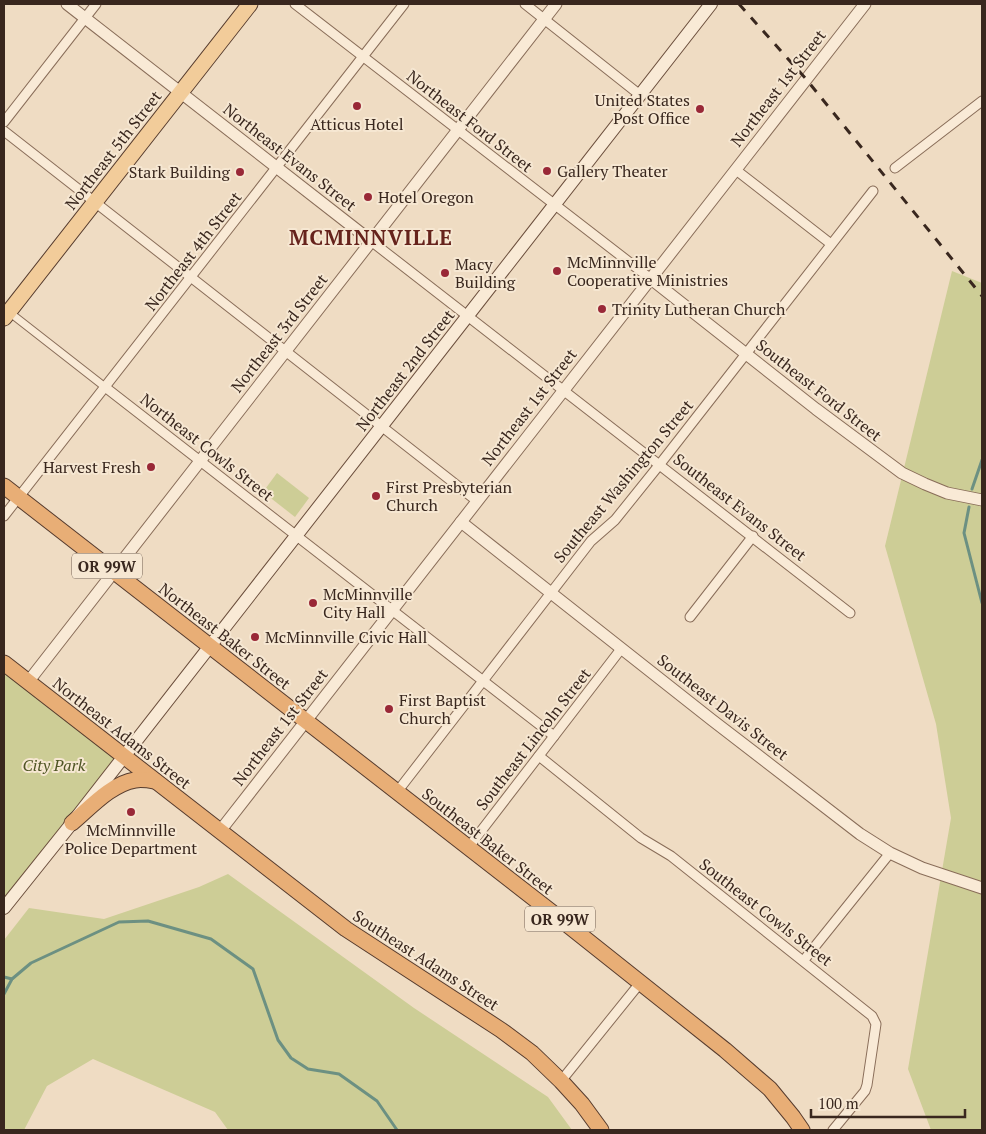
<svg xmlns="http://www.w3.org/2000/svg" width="986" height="1134" font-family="'PT Serif',serif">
  <rect width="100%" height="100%" fill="#efdcc3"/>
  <!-- green -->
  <g fill="#cdcd96">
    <polygon points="952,271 982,283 982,1130 931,1130 908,1069 951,818 936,724 885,546"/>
    <polygon points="277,473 309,498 295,517 263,492"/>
    <polygon points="4,663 123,756 4,905"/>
    <polygon points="228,874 414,1008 548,1097 572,1130 228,1130 215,1112 93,1059 47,1086 24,1130 4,1130 4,940 29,908 104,919 199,887"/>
  </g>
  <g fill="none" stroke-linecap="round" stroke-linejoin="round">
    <!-- stream -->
    <g stroke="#6c9082" stroke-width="3">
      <polyline points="972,489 982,460"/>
      <polyline points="969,507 964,533 982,603"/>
      <polyline points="4,977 12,979"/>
      <polyline points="4,994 12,979 31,963 119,922 148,921 211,939 253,969 278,1040 291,1058 308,1069 339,1074 377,1101 397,1130"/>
    </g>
    <!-- pedestrian casing -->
    <g stroke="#896d59" stroke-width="9">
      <polyline id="pedestrian" points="9,312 105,387"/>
    </g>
    <!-- minor casing -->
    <g stroke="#896d59" stroke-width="11">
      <g id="minor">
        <polyline points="295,4 651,279"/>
        <polyline points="525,4 640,95"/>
        <polyline points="4,122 96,4"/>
        <polyline points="4,131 477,501"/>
        <polyline points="895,168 982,101"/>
        <polyline points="736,170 831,244"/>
        <polyline points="371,241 850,613"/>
        <polyline points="105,387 554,736"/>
        <polyline points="4,516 404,4"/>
        <polyline points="690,617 753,536"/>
        <polyline points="539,756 641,838 671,856 872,1016 876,1024 867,1085 865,1091 833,1130"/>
        <polyline points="397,792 591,541 615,520 660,464 873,191"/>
        <polyline points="468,848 621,649"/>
        <polyline points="804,960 890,853"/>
        <polyline points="561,1081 640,983"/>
      </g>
    </g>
    <!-- tertiary casing -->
    <g stroke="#896d59" stroke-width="13">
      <g id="tertiary">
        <polyline points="67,4 371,241"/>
        <polyline points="651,279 816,409 902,473 925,484 947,493 982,500"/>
        <polyline points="461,522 712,720 860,834 890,853 922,868 982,888"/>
        <polyline points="28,682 556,4"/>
        <polyline points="220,831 865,4"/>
      </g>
    </g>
    <!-- secondary casing -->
    <g stroke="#6b4e3c" stroke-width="14">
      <polyline id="secondary" points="4,908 72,823 711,4"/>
    </g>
    <!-- primary casing -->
    <g stroke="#573c2e" stroke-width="17">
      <polyline id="primary" points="4,318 250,4"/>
    </g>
    <!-- trunk casing -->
    <g stroke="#573c2e" stroke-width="17">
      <g id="trunk">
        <polyline points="4,486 554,914 725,1050 770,1089 793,1117 802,1130"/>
        <polyline points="4,663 346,929 501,1030 532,1053 561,1081 582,1104 601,1130"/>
        <path d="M72,823C90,808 111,784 135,780C141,779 149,780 155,781"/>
      </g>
    </g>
    <!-- pedestrian -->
    <use href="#pedestrian" stroke="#f9ead6" stroke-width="7"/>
    <!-- minor -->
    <use href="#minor" stroke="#f9ead6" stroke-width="9"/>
    <!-- tertiary -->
    <use href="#tertiary" stroke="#f9ead6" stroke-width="11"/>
    <!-- secondary -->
    <use href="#secondary" stroke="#f9ead6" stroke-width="12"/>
    <!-- primary -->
    <use href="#primary" stroke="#f2cc9a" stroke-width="15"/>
    <!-- trunk -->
    <use href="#trunk" stroke="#e8ae76" stroke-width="15"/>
    <!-- rail -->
    <polyline stroke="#39271e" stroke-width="3" stroke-dasharray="9 9" stroke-linecap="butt" points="739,4 806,79 982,296"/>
  </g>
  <!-- markers -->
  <g fill="#992837" stroke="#f6e7d2" stroke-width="2">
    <circle cx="357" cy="106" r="5"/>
    <circle cx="700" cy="109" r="5"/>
    <circle cx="547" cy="171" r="5"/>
    <circle cx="240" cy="172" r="5"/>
    <circle cx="368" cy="197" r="5"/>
    <circle cx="557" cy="271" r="5"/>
    <circle cx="445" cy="273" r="5"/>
    <circle cx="602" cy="309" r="5"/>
    <circle cx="151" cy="467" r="5"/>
    <circle cx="376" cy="496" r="5"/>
    <circle cx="313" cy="603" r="5"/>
    <circle cx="255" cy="637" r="5"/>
    <circle cx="389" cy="709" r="5"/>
    <circle cx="131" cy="812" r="5"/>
  </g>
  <g text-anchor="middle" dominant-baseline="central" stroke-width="4" stroke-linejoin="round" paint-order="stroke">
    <!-- shield labels -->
    <g fill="#f6e7d2" stroke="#726154" stroke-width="1">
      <rect x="72" y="553.5" width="70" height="25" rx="4"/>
      <rect x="525" y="906.5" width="70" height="25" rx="4"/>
    </g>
    <g font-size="15" font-weight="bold" fill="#39271e">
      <text x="107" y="566">OR 99W</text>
      <text x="560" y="919">OR 99W</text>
    </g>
    <!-- street labels -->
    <g font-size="16" fill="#39271e" stroke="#f6e7d2">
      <text transform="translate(778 88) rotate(-52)">Northeast 1st Street</text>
      <text transform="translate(470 121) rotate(38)">Northeast Ford Street</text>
      <text transform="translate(113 150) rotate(-52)">Northeast 5th Street</text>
      <text transform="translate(290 157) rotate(38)">Northeast Evans Street</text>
      <text transform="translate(193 251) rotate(-52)">Northeast 4th Street</text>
      <text transform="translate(279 333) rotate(-52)">Northeast 3rd Street</text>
      <text transform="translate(405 370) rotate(-52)">Northeast 2nd Street</text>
      <text transform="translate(819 390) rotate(38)">Southeast Ford Street</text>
      <text transform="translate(529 407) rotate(-52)">Northeast 1st Street</text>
      <text transform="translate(207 447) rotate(38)">Northeast Cowls Street</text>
      <text transform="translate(623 481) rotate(-50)">Southeast Washington Street</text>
      <text transform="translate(740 507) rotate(38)">Southeast Evans Street</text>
      <text transform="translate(225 636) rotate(38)">Northeast Baker Street</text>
      <text transform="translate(723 707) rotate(38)">Southeast Davis Street</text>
      <text transform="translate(280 727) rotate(-52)">Northeast 1st Street</text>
      <text transform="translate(122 733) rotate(38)">Northeast Adams Street</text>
      <text transform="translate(533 739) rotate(-52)">Southeast Lincoln Street</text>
      <text transform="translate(488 841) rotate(38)">Southeast Baker Street</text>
      <text transform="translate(766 912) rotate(38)">Southeast Cowls Street</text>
      <text transform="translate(426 960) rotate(33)">Southeast Adams Street</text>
    </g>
    <!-- poi labels -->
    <g font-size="16" fill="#39271e" stroke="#f6e7d2" text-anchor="start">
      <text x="690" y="100" text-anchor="end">United States<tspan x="690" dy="18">Post Office</tspan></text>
      <text x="357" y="124" text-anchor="middle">Atticus Hotel</text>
      <text x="557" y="171">Gallery Theater</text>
      <text x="230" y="172" text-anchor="end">Stark Building</text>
      <text x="378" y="197">Hotel Oregon</text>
      <text x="567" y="262">McMinnville<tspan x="567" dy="18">Cooperative Ministries</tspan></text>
      <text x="455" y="264">Macy<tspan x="455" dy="18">Building</tspan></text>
      <text x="612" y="309">Trinity Lutheran Church</text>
      <text x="141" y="467" text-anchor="end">Harvest Fresh</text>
      <text x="386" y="487">First Presbyterian<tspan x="386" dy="18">Church</tspan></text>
      <text x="323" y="594">McMinnville<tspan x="323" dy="18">City Hall</tspan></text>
      <text x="265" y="637">McMinnville Civic Hall</text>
      <text x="399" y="700">First Baptist<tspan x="399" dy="18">Church</tspan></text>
      <text x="131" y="830" text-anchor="middle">McMinnville<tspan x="131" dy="18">Police Department</tspan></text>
    </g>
    <!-- park labels -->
    <g font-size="16" font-style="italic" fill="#4f5524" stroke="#f6e7d2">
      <text x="54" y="765">City Park</text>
    </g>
    <!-- district labels -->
    <g font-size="21" font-weight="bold" letter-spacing="1" fill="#66231c" stroke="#f6e7d2">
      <text x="371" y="237">MCMINNVILLE</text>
    </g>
  </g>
  <!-- border -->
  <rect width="986" height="1134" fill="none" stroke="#39271e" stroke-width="10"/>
  <!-- scale -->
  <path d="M811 1109v8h154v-8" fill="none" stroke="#39271e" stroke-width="2.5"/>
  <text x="818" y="1109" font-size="15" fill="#39271e" stroke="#f6e7d2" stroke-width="4" paint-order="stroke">100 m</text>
</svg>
